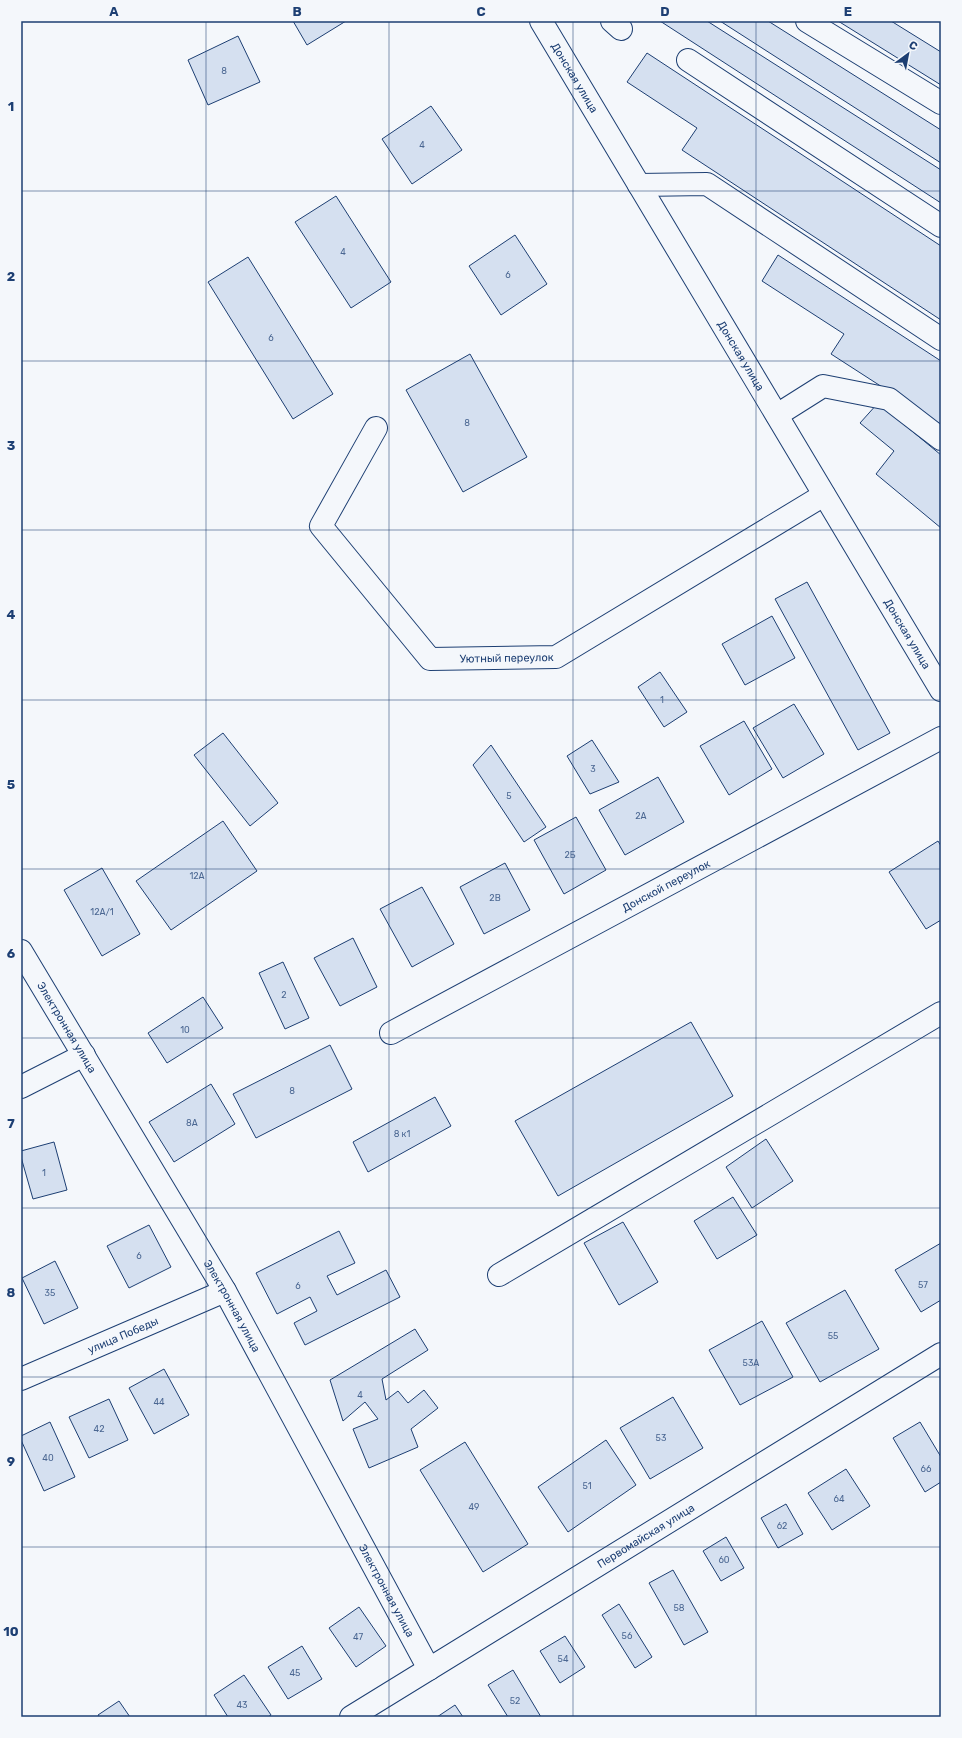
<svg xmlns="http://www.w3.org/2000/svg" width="962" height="1738" font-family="Rubik,sans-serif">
  <rect width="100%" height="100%" fill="#f4f7fb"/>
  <!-- building -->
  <g fill="#d5e0f0" stroke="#1d3f73">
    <polygon points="293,21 346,21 307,45"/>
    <polygon points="660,21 707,21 941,170 941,203"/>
    <polygon points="720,21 768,21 941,130 941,163"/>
    <polygon points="838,21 891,21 941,52 941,85"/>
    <polygon points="238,36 260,82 208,105 188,60"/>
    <polygon points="647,53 941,246 941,320 682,150 697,128 627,82"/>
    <polygon points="431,106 462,150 412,184 382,139"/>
    <polygon points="336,196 391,282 351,308 295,222"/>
    <polygon points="515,235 547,284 501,315 469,266"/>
    <polygon points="778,255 941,361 941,425 831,354 844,334 762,281"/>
    <polygon points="248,257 333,394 293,419 208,282"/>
    <polygon points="470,354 527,457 463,492 406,390"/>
    <polygon points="878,403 941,455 941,528 876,474 894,451 860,423"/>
    <polygon points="807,582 890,733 858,750 775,599"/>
    <polygon points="772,616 795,658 745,685 722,644"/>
    <polygon points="660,672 687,712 664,727 638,687"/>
    <polygon points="794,704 824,754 783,778 753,728"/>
    <polygon points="744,721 772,769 729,795 700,746"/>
    <polygon points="223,733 278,803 250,826 194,755"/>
    <polygon points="592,740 619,782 590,794 567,756"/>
    <polygon points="491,745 546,827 524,842 473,765"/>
    <polygon points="658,777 684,822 625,855 599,810"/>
    <polygon points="576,817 606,870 564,894 534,840"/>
    <polygon points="223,821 257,871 171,930 136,881"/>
    <polygon points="938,841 941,846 941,920 926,929 889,872"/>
    <polygon points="505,863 530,910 484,934 460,887"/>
    <polygon points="102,868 140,934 102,956 64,890"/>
    <polygon points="422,887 454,944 412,967 380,909"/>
    <polygon points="353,938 377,987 340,1006 314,958"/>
    <polygon points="283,962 309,1018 285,1029 259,973"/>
    <polygon points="203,997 223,1028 167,1063 148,1033"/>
    <polygon points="691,1022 733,1096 558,1196 515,1121"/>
    <polygon points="330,1045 352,1089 256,1138 233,1094"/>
    <polygon points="211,1084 235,1124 174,1162 149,1122"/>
    <polygon points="435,1097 451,1126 368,1172 353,1142"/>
    <polygon points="766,1139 793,1181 752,1208 726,1167"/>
    <polygon points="54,1142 67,1190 33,1199 21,1157 21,1151"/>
    <polygon points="733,1197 757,1235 717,1259 694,1221"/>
    <polygon points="623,1222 658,1282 619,1305 584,1243"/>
    <polygon points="149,1225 171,1267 129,1288 107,1246"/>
    <polygon points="339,1231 355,1263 327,1276 337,1295 386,1270 400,1297 305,1345 294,1323 317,1311 310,1297 277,1314 256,1273"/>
    <polygon points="941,1243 941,1300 921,1312 895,1270"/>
    <polygon points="55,1261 78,1308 44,1324 22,1278"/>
    <polygon points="845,1290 879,1349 820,1382 786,1323"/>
    <polygon points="762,1321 793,1377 740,1405 709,1350"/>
    <polygon points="415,1329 428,1350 382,1379 386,1400 398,1391 408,1403 424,1390 438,1408 411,1429 418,1447 369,1468 353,1429 378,1419 365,1402 343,1421 330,1380"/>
    <polygon points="164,1369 189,1415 154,1434 129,1388"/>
    <polygon points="673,1397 703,1448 650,1479 620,1428"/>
    <polygon points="109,1399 128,1440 89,1458 69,1417"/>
    <polygon points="50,1422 75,1477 44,1491 21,1440 21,1436"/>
    <polygon points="920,1422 941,1457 941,1482 925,1492 893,1438"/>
    <polygon points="606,1440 636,1485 568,1532 538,1487"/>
    <polygon points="465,1442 528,1544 483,1572 420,1470"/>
    <polygon points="846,1469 870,1506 832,1530 808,1493"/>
    <polygon points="786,1504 803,1534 778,1548 761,1518"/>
    <polygon points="726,1537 744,1568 721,1581 703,1551"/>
    <polygon points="673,1570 708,1632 684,1645 649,1583"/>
    <polygon points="619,1604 652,1657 635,1668 602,1615"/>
    <polygon points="359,1607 386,1646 356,1667 329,1628"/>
    <polygon points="565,1636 585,1667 560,1683 540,1651"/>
    <polygon points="302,1646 322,1679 288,1699 268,1667"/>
    <polygon points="513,1670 541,1717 508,1717 488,1685"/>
    <polygon points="244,1675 271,1715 268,1717 228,1717 214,1695"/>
    <polygon points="119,1701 130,1717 99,1717 98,1715"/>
    <polygon points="455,1705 463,1717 437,1717"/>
  </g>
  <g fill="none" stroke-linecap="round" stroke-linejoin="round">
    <!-- minor casing -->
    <g stroke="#1d3f73" stroke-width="24">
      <g id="minor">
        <path id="s1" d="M541,21L941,690"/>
        <polyline points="612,21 621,29"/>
        <polyline points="807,21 941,103"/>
        <polyline points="688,60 941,226"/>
        <polyline points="639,185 707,184 941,339"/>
        <polyline points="777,415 823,386 889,399 941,439"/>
        <path id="s2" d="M376,428L321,526L430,659L556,657L824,495"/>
        <path id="s3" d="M21,951L225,1291L429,1669"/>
        <path id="s4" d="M391,1033L941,738"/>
        <polyline points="21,1087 84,1055"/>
        <polyline points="499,1275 941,1013"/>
        <path id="s5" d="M21,1379L225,1291"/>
        <path id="s6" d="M351,1717L941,1354"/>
      </g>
    </g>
    <!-- minor -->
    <use href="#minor" stroke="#f4f7fb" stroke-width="22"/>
  </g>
  <!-- grid -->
  <path fill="none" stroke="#1d3f73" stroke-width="1" stroke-opacity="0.55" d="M206,21V1717M389,21V1717M573,21V1717M756,21V1717M21,191H941M21,361H941M21,530H941M21,700H941M21,869H941M21,1038H941M21,1208H941M21,1377H941M21,1547H941"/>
  <g text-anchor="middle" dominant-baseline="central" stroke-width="3" stroke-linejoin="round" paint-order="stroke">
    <!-- number labels -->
    <g font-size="9" fill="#4b6792">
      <text x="224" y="71">8</text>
      <text x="422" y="145">4</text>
      <text x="343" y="252">4</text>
      <text x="508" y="275">6</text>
      <text x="271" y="338">6</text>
      <text x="467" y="423">8</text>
      <text x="662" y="700">1</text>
      <text x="593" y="769">3</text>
      <text x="509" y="796">5</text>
      <text x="641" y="816">2А</text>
      <text x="570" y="855">2Б</text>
      <text x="197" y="876">12А</text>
      <text x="495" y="898">2В</text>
      <text x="102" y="912">12А/1</text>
      <text x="284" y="995">2</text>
      <text x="185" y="1030">10</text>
      <text x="292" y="1091">8</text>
      <text x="192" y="1123">8А</text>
      <text x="402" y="1134">8 к1</text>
      <text x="44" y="1173">1</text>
      <text x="139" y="1256">6</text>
      <text x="923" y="1285">57</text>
      <text x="298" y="1286">6</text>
      <text x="50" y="1293">35</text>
      <text x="833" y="1336">55</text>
      <text x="751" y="1363">53А</text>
      <text x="360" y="1395">4</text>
      <text x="159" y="1402">44</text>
      <text x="99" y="1429">42</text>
      <text x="661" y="1438">53</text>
      <text x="48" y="1458">40</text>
      <text x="926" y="1469">66</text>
      <text x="587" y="1486">51</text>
      <text x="839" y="1499">64</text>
      <text x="474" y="1507">49</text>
      <text x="782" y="1526">62</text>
      <text x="724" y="1560">60</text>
      <text x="679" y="1608">58</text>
      <text x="627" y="1636">56</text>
      <text x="358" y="1637">47</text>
      <text x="563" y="1659">54</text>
      <text x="295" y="1673">45</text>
      <text x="515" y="1701">52</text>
      <text x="242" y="1705">43</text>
    </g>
    <!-- street labels -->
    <g font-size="11" fill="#1d3f73" stroke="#f4f7fb">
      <text stroke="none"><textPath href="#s1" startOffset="66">Донская улица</textPath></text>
      <text stroke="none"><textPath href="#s1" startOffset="390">Донская улица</textPath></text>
      <text stroke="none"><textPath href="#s1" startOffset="714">Донская улица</textPath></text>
      <text stroke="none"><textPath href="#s2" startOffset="361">Уютный переулок</textPath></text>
      <text stroke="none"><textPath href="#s4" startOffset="312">Донской переулок</textPath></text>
      <text stroke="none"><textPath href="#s3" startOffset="89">Электронная улица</textPath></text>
      <text stroke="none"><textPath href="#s3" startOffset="413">Электронная улица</textPath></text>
      <text stroke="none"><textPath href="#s5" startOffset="111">улица Победы</textPath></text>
      <text stroke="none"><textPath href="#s6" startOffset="346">Первомайская улица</textPath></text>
      <text stroke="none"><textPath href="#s3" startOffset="737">Электронная улица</textPath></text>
    </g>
  </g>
  <!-- border -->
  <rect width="962" height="1738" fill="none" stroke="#f4f7fb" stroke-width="44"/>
  <!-- north arrow -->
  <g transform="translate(908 54) rotate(32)" stroke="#f4f7fb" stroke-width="3" paint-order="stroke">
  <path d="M0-3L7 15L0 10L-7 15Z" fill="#1d3f73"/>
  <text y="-6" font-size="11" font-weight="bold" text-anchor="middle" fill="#1d3f73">С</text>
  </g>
  <rect x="22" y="22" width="918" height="1694" fill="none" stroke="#1d3f73" stroke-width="1.5"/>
  <g font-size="13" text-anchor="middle" font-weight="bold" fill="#1d3f73">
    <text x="114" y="16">A</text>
    <text x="297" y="16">B</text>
    <text x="481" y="16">C</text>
    <text x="665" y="16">D</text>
    <text x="848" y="16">E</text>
    <text x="11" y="111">1</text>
    <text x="11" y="281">2</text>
    <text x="11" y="450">3</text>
    <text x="11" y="619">4</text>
    <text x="11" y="789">5</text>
    <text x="11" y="958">6</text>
    <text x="11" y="1128">7</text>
    <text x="11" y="1297">8</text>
    <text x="11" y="1466">9</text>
    <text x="11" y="1636">10</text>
  </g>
</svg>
